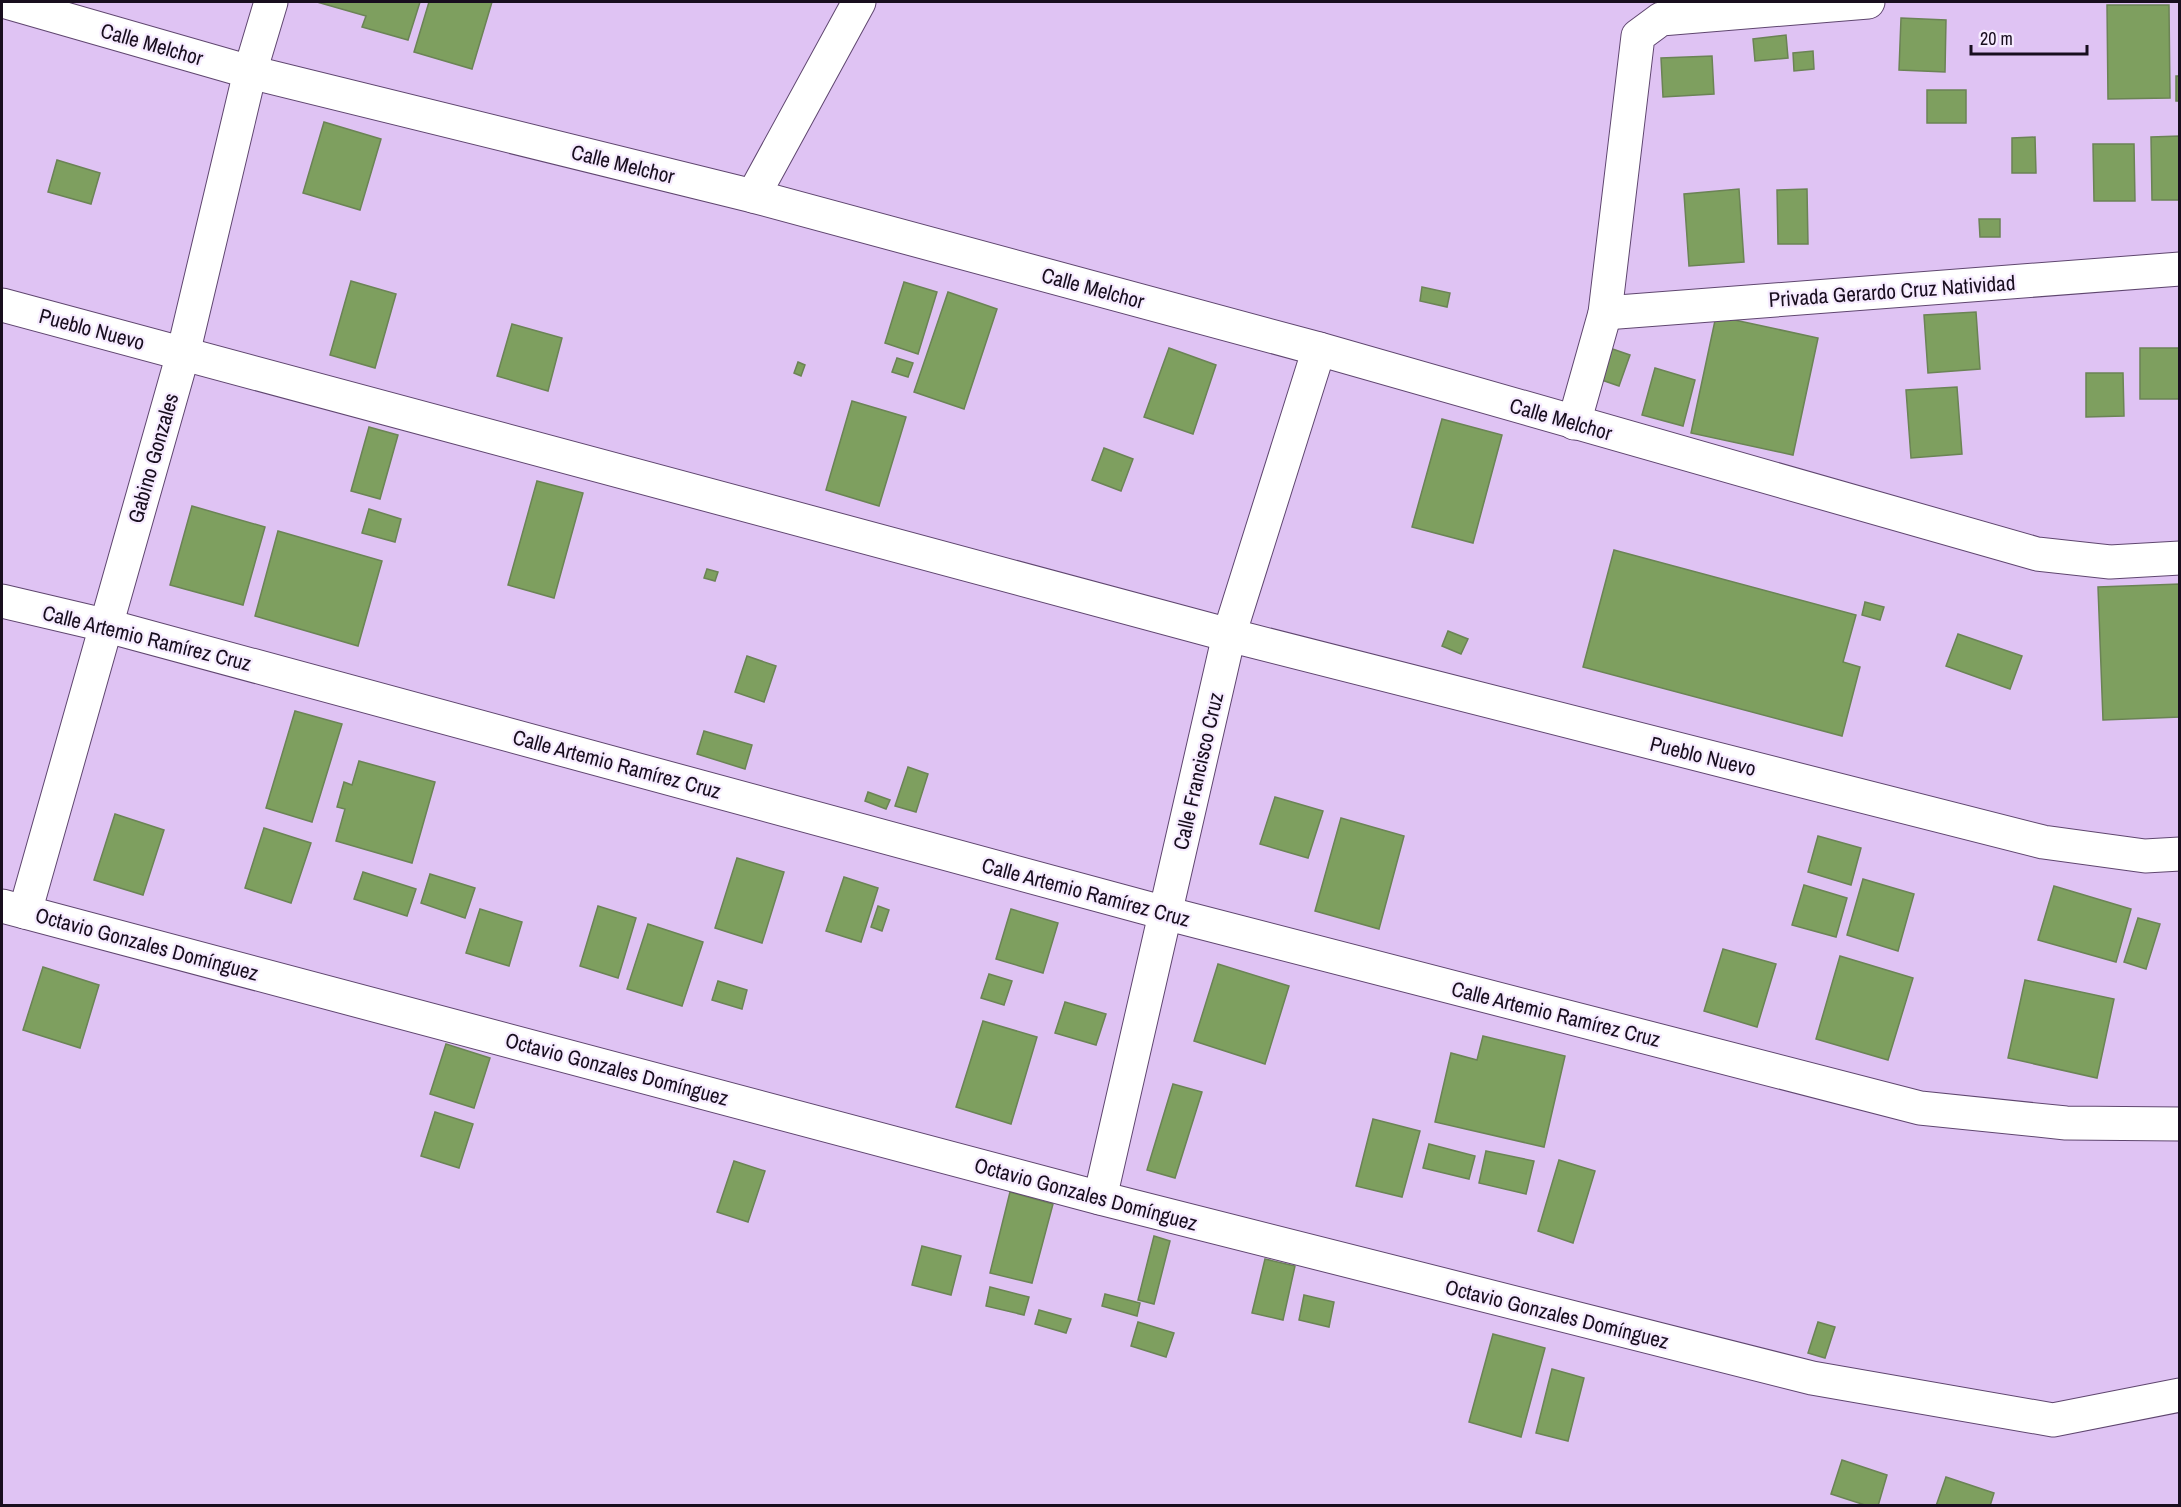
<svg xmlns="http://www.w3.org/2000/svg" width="2181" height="1507" font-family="'Archivo Narrow',sans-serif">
  <rect width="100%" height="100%" fill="#dfc3f3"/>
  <!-- building -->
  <g fill="#7e9f5f" stroke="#6b8355" stroke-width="1.5">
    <polygon points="317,2 420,2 408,40 362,27 366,16"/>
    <polygon points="429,2 492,2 472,69 414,52"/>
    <polygon points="2107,5 2169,5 2170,98 2108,99"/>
    <polygon points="1901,18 1946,20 1945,72 1899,70"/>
    <polygon points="1786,35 1788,58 1755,61 1753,39"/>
    <polygon points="1813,51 1814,69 1794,71 1793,53"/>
    <polygon points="1712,56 1714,94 1663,97 1661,58"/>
    <rect x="2176" y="76" width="4" height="25"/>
    <rect x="1927" y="90" width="39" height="33"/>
    <polygon points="324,122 381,139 360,210 303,193"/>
    <polygon points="2180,136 2180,200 2152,200 2151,137"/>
    <polygon points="2035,137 2036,173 2012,173 2012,138"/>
    <polygon points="2093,144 2134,144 2135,201 2094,201"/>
    <polygon points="57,160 100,173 91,204 48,192"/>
    <polygon points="1739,189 1744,262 1689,266 1684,194"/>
    <polygon points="1807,189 1808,244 1778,244 1777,190"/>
    <polygon points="1979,219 2000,219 2000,237 1980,237"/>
    <polygon points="351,281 396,294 375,368 330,355"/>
    <polygon points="904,282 937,292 918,354 885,343"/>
    <polygon points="1422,287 1450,293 1447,307 1420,301"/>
    <polygon points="948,292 997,309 964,409 914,392"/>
    <polygon points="1976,312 1980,369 1928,373 1924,315"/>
    <polygon points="1716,316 1818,338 1793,455 1691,433"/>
    <polygon points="512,324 562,338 548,391 497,376"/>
    <polygon points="1601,345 1630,355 1619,386 1590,376"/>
    <polygon points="1169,348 1216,365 1193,434 1144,417"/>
    <rect x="2140" y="348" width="40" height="51"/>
    <polygon points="897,358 913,363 908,377 892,372"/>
    <polygon points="798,362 805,365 801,376 794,373"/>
    <polygon points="1655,368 1695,380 1683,426 1642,415"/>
    <polygon points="2086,373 2123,373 2124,416 2086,417"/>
    <polygon points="1957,387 1962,454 1911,458 1906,390"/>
    <polygon points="852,401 906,417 879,506 826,490"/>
    <polygon points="1442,419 1502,435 1473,543 1412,527"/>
    <polygon points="369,427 398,435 380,499 351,491"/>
    <polygon points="1104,448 1133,459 1121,491 1092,480"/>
    <polygon points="537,481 583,493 554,598 508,585"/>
    <polygon points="192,506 265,527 243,605 170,585"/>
    <polygon points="369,509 401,519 395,542 362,533"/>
    <polygon points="278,531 382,561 358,646 255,616"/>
    <polygon points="1614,550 1856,615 1843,662 1860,667 1842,736 1583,667"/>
    <polygon points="707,569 718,572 715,581 704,578"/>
    <polygon points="2180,584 2180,717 2103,720 2098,587"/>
    <polygon points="1865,602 1884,607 1880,620 1862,615"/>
    <polygon points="1448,631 1468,639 1461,654 1442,646"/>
    <polygon points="1958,634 2022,656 2010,689 1946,666"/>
    <polygon points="747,656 776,666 764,702 735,692"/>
    <polygon points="295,711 342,724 312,822 266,808"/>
    <polygon points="704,731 752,745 745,769 697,754"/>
    <polygon points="359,761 435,782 412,863 336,841 345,809 337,807 344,782 352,785"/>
    <polygon points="908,767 928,774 916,812 895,806"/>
    <polygon points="868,792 890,800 886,809 865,801"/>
    <polygon points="1275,797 1323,811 1308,858 1260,844"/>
    <polygon points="115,814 164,830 143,895 94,880"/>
    <polygon points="1341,818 1404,836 1379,929 1315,911"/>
    <polygon points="264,828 311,843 291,903 245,888"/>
    <polygon points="1818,836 1861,848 1851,885 1808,872"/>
    <polygon points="737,858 784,872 762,943 715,928"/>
    <polygon points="363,872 416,889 407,916 354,899"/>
    <polygon points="430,874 475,888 465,918 421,903"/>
    <polygon points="844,877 878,888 861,942 826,931"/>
    <polygon points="1863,879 1914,894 1898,951 1847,935"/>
    <polygon points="1804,885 1847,898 1836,937 1792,925"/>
    <polygon points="2054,886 2131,909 2116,962 2038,940"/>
    <polygon points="598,906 636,918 618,978 580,966"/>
    <polygon points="878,906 889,910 882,931 871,927"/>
    <polygon points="480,909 522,922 509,966 466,953"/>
    <polygon points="1011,909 1058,923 1043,973 996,959"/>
    <polygon points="2138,918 2160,924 2146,969 2124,962"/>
    <polygon points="648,924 703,942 682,1006 627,989"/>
    <polygon points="1723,949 1776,964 1757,1027 1704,1011"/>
    <polygon points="1840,956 1913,978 1888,1060 1816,1039"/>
    <polygon points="1218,964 1289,986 1265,1064 1194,1041"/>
    <polygon points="43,967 99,985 80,1048 23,1030"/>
    <polygon points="989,974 1012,981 1004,1005 981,998"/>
    <polygon points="2025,980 2114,999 2097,1078 2008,1058"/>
    <polygon points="718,981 747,990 742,1009 712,1000"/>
    <polygon points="1065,1002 1106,1014 1096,1045 1055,1033"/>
    <polygon points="983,1021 1037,1037 1011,1124 956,1107"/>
    <polygon points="1483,1036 1565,1056 1544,1147 1435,1122 1451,1053 1477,1060"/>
    <polygon points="446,1044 490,1058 474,1108 430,1094"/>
    <polygon points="1173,1084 1202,1092 1175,1178 1147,1170"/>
    <polygon points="435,1112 473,1124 459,1168 421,1156"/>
    <polygon points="1373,1119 1420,1131 1402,1197 1356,1186"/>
    <polygon points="1429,1144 1475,1156 1469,1179 1423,1168"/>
    <polygon points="1486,1151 1534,1161 1526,1194 1479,1183"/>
    <polygon points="1559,1160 1595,1171 1573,1243 1538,1231"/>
    <polygon points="734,1161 765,1171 748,1222 717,1212"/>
    <polygon points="1010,1192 1053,1204 1032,1283 990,1273"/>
    <polygon points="1154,1236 1170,1241 1154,1304 1138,1300"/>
    <polygon points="922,1246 961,1256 951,1295 912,1285"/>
    <polygon points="1265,1259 1295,1266 1283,1320 1252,1313"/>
    <polygon points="990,1287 1029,1297 1024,1315 986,1306"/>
    <polygon points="1105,1294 1140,1303 1137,1316 1102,1306"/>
    <polygon points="1304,1295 1334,1302 1329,1327 1299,1320"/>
    <polygon points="1039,1310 1071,1319 1066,1333 1035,1324"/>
    <polygon points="1138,1322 1174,1333 1166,1357 1131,1346"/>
    <polygon points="1818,1322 1835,1327 1825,1358 1808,1353"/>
    <polygon points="1493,1334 1545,1348 1521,1437 1469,1422"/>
    <polygon points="1552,1369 1584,1378 1568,1441 1536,1433"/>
    <polygon points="1842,1460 1887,1475 1878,1506 1868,1506 1831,1494"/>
    <polygon points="1946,1477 1994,1493 1990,1506 1936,1506"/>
  </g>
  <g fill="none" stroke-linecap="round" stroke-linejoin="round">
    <!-- minor casing -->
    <g stroke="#5f466f" stroke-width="35">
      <g id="minor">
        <polyline points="6,2 250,72 753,196 1319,349 2037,554 2110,562 2180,558"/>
        <polyline points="753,196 859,2"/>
        <polyline points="2,305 1229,635 2043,842 2145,856 2180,854"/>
        <polyline points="1605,313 2180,269"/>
        <polyline points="1574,423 1605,313 1638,36 1661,19 1868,2"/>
        <polyline points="2,601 104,625 1165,913 1920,1108 2066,1123 2180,1124"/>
        <polyline points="2,906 1100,1198 1812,1378 2053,1420 2180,1395"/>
        <polyline points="25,912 183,354 250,72 271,2"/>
        <polyline points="1100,1198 1229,635 1319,349"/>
      </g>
    </g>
    <!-- minor -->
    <use href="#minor" stroke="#fff" stroke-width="33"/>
  </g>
  <g text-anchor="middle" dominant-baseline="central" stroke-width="4.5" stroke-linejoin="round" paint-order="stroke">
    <!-- street labels -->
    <g font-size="21" fill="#180e1e" stroke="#f6ebff">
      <text transform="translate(152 44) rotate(16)">Calle Melchor</text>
      <text transform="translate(623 164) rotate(14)">Calle Melchor</text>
      <text transform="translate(1093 288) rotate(15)">Calle Melchor</text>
      <text transform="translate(1892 291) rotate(-4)">Privada Gerardo Cruz Natividad</text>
      <text transform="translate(92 329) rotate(15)">Pueblo Nuevo</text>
      <text transform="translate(1561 419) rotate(16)">Calle Melchor</text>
      <text transform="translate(153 458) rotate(-74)">Gabino Gonzales</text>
      <text transform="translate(147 638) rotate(14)">Calle Artemio Ramírez Cruz</text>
      <text transform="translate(1703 756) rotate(14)">Pueblo Nuevo</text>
      <text transform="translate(617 764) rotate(15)">Calle Artemio Ramírez Cruz</text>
      <text transform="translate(1198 771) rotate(-77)">Calle Francisco Cruz</text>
      <text transform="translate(1086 892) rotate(15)">Calle Artemio Ramírez Cruz</text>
      <text transform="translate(147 944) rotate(15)">Octavio Gonzales Domínguez</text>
      <text transform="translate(1556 1014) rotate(14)">Calle Artemio Ramírez Cruz</text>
      <text transform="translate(617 1069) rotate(15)">Octavio Gonzales Domínguez</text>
      <text transform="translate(1086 1194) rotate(15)">Octavio Gonzales Domínguez</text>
      <text transform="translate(1557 1314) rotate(14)">Octavio Gonzales Domínguez</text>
    </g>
  </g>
  <!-- border -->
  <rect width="2181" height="1507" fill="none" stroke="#180e1e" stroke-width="6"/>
  <!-- scale -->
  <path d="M1971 45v9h116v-9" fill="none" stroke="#180e1e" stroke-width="3"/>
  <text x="1980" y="45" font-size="18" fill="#180e1e" stroke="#f6ebff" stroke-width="4.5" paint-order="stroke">20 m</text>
</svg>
